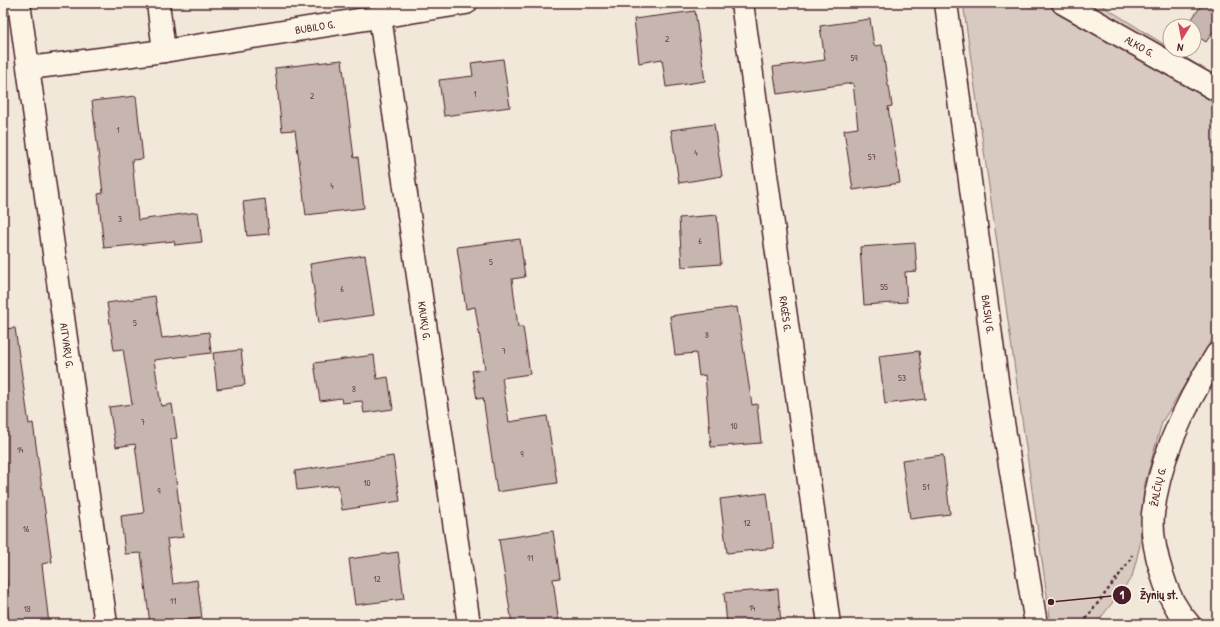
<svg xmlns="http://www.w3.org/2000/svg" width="1220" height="627" font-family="'Patrick Hand',sans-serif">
  <rect width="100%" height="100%" fill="#f1e8da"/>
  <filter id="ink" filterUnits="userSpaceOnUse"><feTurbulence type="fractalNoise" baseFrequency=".025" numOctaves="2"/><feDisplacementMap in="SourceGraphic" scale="8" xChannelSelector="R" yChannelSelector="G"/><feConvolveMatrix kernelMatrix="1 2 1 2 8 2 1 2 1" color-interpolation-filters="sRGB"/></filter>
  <g filter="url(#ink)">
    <!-- green -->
    <polygon fill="#d8cac0" stroke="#917476" points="963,3 1098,3 1170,48 1170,50 1173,50 1217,77 1217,331 1162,422 1144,487 1140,545 1132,577 1096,624 1051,624"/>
    <!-- building -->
    <g fill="#c7b6af" stroke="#4a1f2b">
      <polygon points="1203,3 1217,3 1217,26 1206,42 1194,34 1194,26 1187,26"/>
      <polygon points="695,11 705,81 666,87 662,59 639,63 634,19"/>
      <polygon points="870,19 874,46 882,45 888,86 889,86 892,106 888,107 900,183 853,190 844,130 858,128 853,83 777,94 773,67 825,60 820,26"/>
      <polygon points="503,59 510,107 444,116 439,80 473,76 471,63"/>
      <polygon points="342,60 354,158 358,157 364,208 306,215 295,130 282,131 275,68"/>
      <polygon points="136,96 143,159 132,160 138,220 198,212 202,242 175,245 174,241 104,248 98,194 103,193 92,101"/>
      <polygon points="714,124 722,176 679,183 671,130"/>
      <polygon points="265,199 269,234 247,236 243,202"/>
      <polygon points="717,215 721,264 682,267 679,218"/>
      <polygon points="520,239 525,277 512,279 518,327 523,327 530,374 502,378 509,422 547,416 557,483 497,492 483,398 477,399 472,371 485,369 475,307 466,309 457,247"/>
      <polygon points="915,243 917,271 905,272 907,302 864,305 860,247"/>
      <polygon points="365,255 374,315 319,323 310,264"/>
      <polygon points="155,296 162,338 209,332 211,353 154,360 161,406 172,404 177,438 171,439 183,537 167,539 173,584 197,580 202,618 150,624 141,553 125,554 121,516 144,513 135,444 116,447 109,407 132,404 123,349 114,350 107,303"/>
      <polygon points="737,307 752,405 757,404 761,443 711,447 705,375 699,376 696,353 675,355 670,316"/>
      <polygon points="15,328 29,424 33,423 52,562 42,564 49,624 9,624 5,593 8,593 3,552 3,329"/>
      <polygon points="241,350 245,385 217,389 213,353"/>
      <polygon points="919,351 925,399 885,404 879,356"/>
      <polygon points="374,355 377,379 388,377 393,409 364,413 362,401 342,403 341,398 320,401 314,363"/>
      <polygon points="943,455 950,514 910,519 902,460"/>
      <polygon points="393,456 400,501 342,510 338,485 297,490 295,471"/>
      <polygon points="767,493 774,548 727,553 720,499"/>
      <polygon points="553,531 560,578 553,579 559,624 512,624 499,539"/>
      <polygon points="398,552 404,599 355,605 349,559"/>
      <polygon points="778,589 781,624 727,624 724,593"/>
    </g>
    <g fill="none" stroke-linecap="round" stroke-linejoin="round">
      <!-- minor casing -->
      <g stroke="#4a1f2b" stroke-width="25">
        <g id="minor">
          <path id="s1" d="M19,3L106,624"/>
          <polyline points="158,3 164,51"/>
          <path id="s2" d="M742,3L829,624"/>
          <path id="s3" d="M946,3L1001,410L1036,624"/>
          <path id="s4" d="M1063,3L1217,90"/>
          <path id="s5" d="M380,17L469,624"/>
          <path id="s6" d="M29,68L164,51L466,3"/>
          <path id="s7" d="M1189,624C1176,610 1167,592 1162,574C1156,555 1151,533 1153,514C1159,457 1187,401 1217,354"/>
        </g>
      </g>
      <!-- path -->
      <polyline stroke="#4a1f2b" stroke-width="2.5" stroke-dasharray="3 3" stroke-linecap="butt" points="1082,624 1129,562 1132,555"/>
      <!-- minor -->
      <use href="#minor" stroke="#fcf5e5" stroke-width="22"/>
    </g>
  </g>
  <g text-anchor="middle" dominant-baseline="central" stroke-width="3.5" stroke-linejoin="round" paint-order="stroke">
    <!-- number labels -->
    <g font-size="9" fill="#69454c">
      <text x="667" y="39">2</text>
      <text x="854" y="58">59</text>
      <text x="475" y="94">1</text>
      <text x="312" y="96">2</text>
      <text x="118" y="130">1</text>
      <text x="696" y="153">4</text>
      <text x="872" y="157">57</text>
      <text x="332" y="186">4</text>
      <text x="120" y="219">3</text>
      <text x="700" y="241">6</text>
      <text x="491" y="262">5</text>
      <text x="884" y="287">55</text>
      <text x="342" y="289">6</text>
      <text x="135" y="323">5</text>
      <text x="707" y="335">8</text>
      <text x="504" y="351">7</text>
      <text x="902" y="378">53</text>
      <text x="354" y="389">8</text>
      <text x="143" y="422">7</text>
      <text x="734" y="426">10</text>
      <text x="20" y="450">14</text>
      <text x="522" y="454">9</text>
      <text x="367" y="483">10</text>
      <text x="926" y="487">51</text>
      <text x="159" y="491">9</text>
      <text x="747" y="523">12</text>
      <text x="26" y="529">16</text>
      <text x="530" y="558">11</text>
      <text x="377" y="579">12</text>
      <text x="173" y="601">11</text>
      <text x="752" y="608">14</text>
      <text x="27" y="609">18</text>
    </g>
    <!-- street labels -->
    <g font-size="11" fill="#4a1f2b" stroke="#fcf5e5">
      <text stroke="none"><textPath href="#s6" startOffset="289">BUBILO G.</textPath></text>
      <text stroke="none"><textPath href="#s4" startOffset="88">ALKO G.</textPath></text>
      <text stroke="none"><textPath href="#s2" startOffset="314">RAGĖS G.</textPath></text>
      <text stroke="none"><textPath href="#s3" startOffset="314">BALSIŲ G.</textPath></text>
      <text stroke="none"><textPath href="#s5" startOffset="307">KAUKŲ G.</textPath></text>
      <text stroke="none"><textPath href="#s1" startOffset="346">AITVARŲ G.</textPath></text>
      <text stroke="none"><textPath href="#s7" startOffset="146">ŽALČIŲ G.</textPath></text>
    </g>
  </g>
  <!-- callouts -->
  <path fill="none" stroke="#4a1f2b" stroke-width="1.5" d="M1051 602L1122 595"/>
  <g fill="#4a1f2b" stroke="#fcf5e5" stroke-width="1.5">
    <circle cx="1051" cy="602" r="4"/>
    <circle cx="1122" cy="595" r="10"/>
  </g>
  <g font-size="12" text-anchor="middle" font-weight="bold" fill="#fff">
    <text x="1122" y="599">1</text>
  </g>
  <g font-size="12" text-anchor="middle" font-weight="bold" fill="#4a1f2b" stroke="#fcf5e5" stroke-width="3.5" stroke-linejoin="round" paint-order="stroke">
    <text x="1159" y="599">Žynių st.</text>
  </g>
  <!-- margin -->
  <rect width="1220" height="627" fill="none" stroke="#fcf5e5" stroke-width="16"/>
  <rect x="8" y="8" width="1204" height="611" fill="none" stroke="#4a1f2b" stroke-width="1.5" filter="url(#ink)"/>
  <!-- north arrow -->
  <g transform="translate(1182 38) rotate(190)"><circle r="19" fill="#fcf5e5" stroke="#b59f9b"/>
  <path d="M0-3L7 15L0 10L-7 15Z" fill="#d1495b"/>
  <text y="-6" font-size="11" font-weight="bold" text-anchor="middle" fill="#4a1f2b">N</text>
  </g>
</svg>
